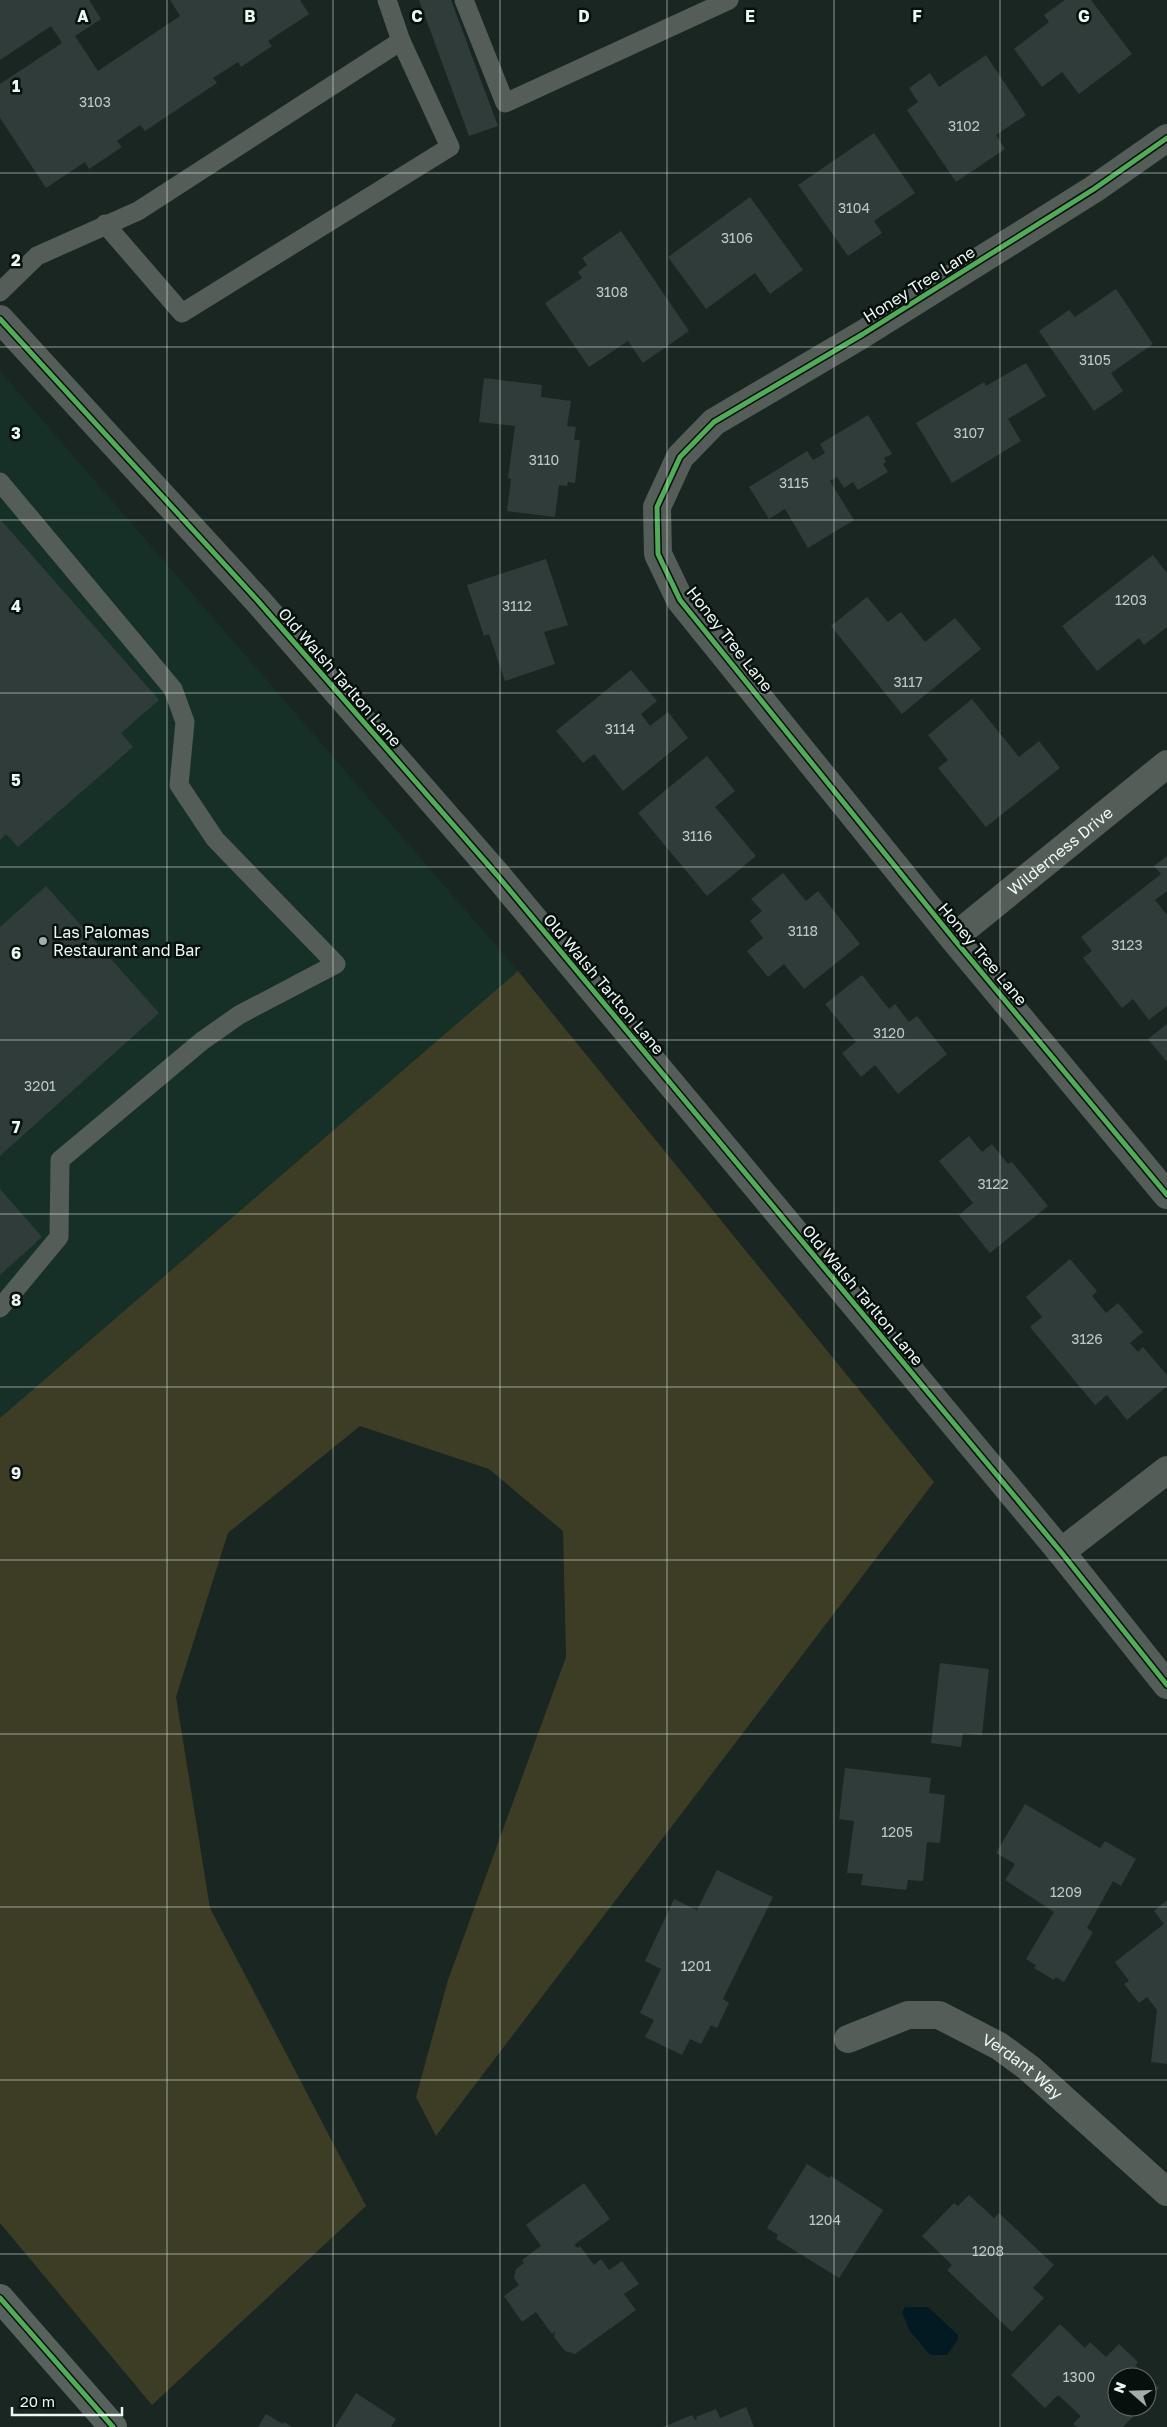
<svg xmlns="http://www.w3.org/2000/svg" width="1167" height="2427" font-family="'Golos Text',sans-serif">
  <rect width="100%" height="100%" fill="#1a2621"/>
  <!-- built -->
  <polygon fill="#173027" points="0,371 518,971 0,1418"/>
  <!-- green -->
  <polygon fill="#3c3d24" points="518,971 934,1482 436,2136 416,2097 448,1980 566,1657 563,1531 489,1469 360,1426 228,1533 176,1697 210,1908 366,2206 152,2405 0,2223 0,1418"/>
  <!-- water -->
  <polygon fill="#031a22" points="905,2307 928,2307 958,2335 958,2339 947,2355 930,2355 909,2330 902,2312"/>
  <!-- building -->
  <g fill="#2f3c3a">
    <polygon points="0,0 89,0 101,19 75,36 98,71 180,16 170,0 300,0 309,14 268,41 272,46 241,67 238,62 213,78 217,83 145,131 140,125 117,141 122,147 89,169 85,162 46,188 0,118 0,84 62,43 51,26 0,60"/>
    <polygon points="419,0 451,0 498,126 469,136"/>
    <polygon points="1065,0 1091,0 1132,54 1079,94 1062,72 1042,87 1014,49 1049,22 1044,15"/>
    <polygon points="986,55 1026,115 996,135 1005,149 956,182 907,110 918,102 909,88 930,73 939,87"/>
    <polygon points="874,133 915,193 874,221 882,233 848,256 798,185"/>
    <polygon points="750,197 803,270 770,294 755,273 706,309 668,257"/>
    <polygon points="621,231 689,331 643,363 628,341 589,367 545,303 582,278 578,272 587,265 582,258"/>
    <polygon points="1116,289 1153,344 1111,373 1123,391 1094,411 1039,331 1069,310 1075,317"/>
    <polygon points="1026,363 1046,396 1008,419 1021,441 952,483 916,423 984,382 986,386"/>
    <polygon points="484,378 542,385 541,397 571,401 567,426 576,427 574,440 580,440 575,483 568,482 567,486 559,485 555,517 507,511 511,479 508,478 515,426 479,422"/>
    <polygon points="868,415 892,454 884,458 886,462 883,464 888,472 858,490 853,482 844,488 837,477 830,481 854,520 808,548 785,509 769,519 749,487 807,451 813,460 825,453 820,444"/>
    <polygon points="0,519 159,700 121,733 133,747 18,847 6,834 0,840"/>
    <polygon points="1153,555 1167,573 1167,627 1144,645 1139,638 1097,671 1062,626"/>
    <polygon points="546,559 568,625 544,632 555,664 505,681 489,634 484,636 467,585"/>
    <polygon points="867,597 888,622 901,612 925,642 955,618 981,649 902,714 831,626"/>
    <polygon points="631,670 657,701 641,714 650,726 668,712 688,738 623,791 594,754 583,763 556,731"/>
    <polygon points="972,699 1019,757 1039,741 1060,768 986,827 938,768 948,760 928,735"/>
    <polygon points="707,756 735,791 715,807 756,856 707,896 638,813"/>
    <polygon points="1167,856 1167,891 1155,900 1167,915 1167,1006 1149,1020 1133,999 1122,1008 1083,958 1092,951 1081,937 1161,874 1154,866"/>
    <polygon points="783,873 806,901 818,891 860,944 804,989 784,964 768,977 747,951 763,938 750,921 762,911 751,899"/>
    <polygon points="46,886 159,1013 0,1156 0,927"/>
    <polygon points="862,975 889,1009 895,1004 909,1022 917,1016 947,1054 898,1094 875,1065 861,1077 842,1053 856,1042 825,1004"/>
    <polygon points="1167,1024 1167,1062 1148,1039"/>
    <polygon points="969,1136 982,1152 992,1144 1008,1164 1012,1162 1048,1206 990,1253 959,1215 973,1203 939,1161"/>
    <polygon points="0,1189 42,1237 0,1275"/>
    <polygon points="1070,1259 1097,1291 1092,1296 1106,1313 1118,1303 1143,1332 1130,1343 1138,1352 1143,1347 1167,1375 1167,1386 1127,1420 1107,1395 1095,1405 1030,1327 1042,1317 1026,1297"/>
    <polygon points="940,1663 989,1669 982,1735 963,1733 961,1747 931,1743"/>
    <polygon points="845,1768 931,1778 929,1793 945,1795 940,1843 927,1842 923,1881 908,1880 906,1890 861,1885 863,1874 847,1873 854,1821 839,1819"/>
    <polygon points="1025,1804 1100,1848 1105,1841 1136,1859 1121,1886 1113,1881 1087,1928 1093,1932 1064,1982 1056,1977 1054,1980 1034,1968 1036,1965 1026,1959 1054,1912 1005,1880 1015,1864 996,1853"/>
    <polygon points="717,1870 773,1897 723,1999 729,2003 717,2028 711,2025 701,2044 690,2039 682,2055 645,2037 654,2020 640,2013 661,1969 645,1961 674,1899 697,1910"/>
    <polygon points="1167,1900 1167,2064 1151,2062 1157,2010 1147,1997 1139,2003 1124,1984 1129,1981 1115,1962 1164,1924 1154,1911"/>
    <polygon points="807,2164 829,2178 831,2176 883,2210 839,2278 776,2239 778,2235 767,2228"/>
    <polygon points="584,2183 610,2219 574,2245 578,2248 580,2246 594,2265 601,2259 609,2270 622,2261 639,2284 624,2294 636,2310 575,2354 565,2351 554,2337 555,2331 552,2334 536,2312 522,2322 504,2296 519,2285 514,2278 516,2269 524,2263 522,2260 541,2246 526,2225"/>
    <polygon points="969,2195 994,2218 999,2213 1054,2265 1033,2288 1044,2298 1012,2332 947,2270 952,2265 922,2236 954,2203 958,2206"/>
    <polygon points="1060,2324 1085,2348 1090,2342 1106,2357 1119,2344 1138,2362 1135,2365 1159,2388 1147,2401 1147,2377 1117,2377 1117,2407 1142,2407 1123,2427 1077,2427 1073,2424 1081,2416 1058,2395 1045,2408 1011,2375"/>
    <polygon points="356,2393 396,2419 391,2427 335,2427"/>
    <polygon points="746,2407 754,2427 663,2427 692,2415 695,2420 697,2419 696,2417 716,2409 720,2418"/>
    <polygon points="266,2414 283,2424 284,2422 292,2427 258,2427"/>
  </g>
  <g fill="none" stroke-linecap="round" stroke-linejoin="round">
    <!-- lane -->
    <g stroke="#545d58" stroke-width="19">
      <polyline points="464,0 505,103 729,0"/>
      <polyline points="105,224 182,313 450,147 401,41"/>
      <polyline points="0,292 37,256 138,211 401,41 387,0"/>
      <polyline points="0,482 173,689 185,722 179,785 215,839 336,964 239,1015 202,1041 60,1160 59,1237 0,1308"/>
    </g>
    <!-- street -->
    <g stroke="#545d58" stroke-width="28">
      <polyline points="1167,138 1094,189 863,334 714,422 680,457 657,507 658,554 680,600 953,938 1167,1195"/>
      <polyline points="0,319 258,601 497,875 1061,1552 1167,1685"/>
      <path id="s1" d="M953,938L1167,764"/>
      <polyline points="1061,1552 1167,1470"/>
      <path id="s2" d="M848,2039L908,2015H939L999,2046L1029,2068L1167,2192"/>
    </g>
    <!-- secondary -->
    <polyline stroke="#57625c" stroke-width="28" points="0,2298 113,2427"/>
    <!-- cycleway casing -->
    <g stroke="#08100d" stroke-width="8">
      <g id="cycleway">
        <polyline points="1167,138 1094,189 863,334 714,422 680,457 657,507 658,554 680,600 953,938 1167,1195"/>
        <polyline points="0,319 258,601 497,875 1061,1552 1167,1685"/>
        <polyline points="0,2298 113,2427"/>
      </g>
    </g>
    <!-- cycleway -->
    <use href="#cycleway" stroke="#51ab58" stroke-width="5"/>
  </g>
  <!-- grid -->
  <path fill="none" stroke="#ecf8f2" stroke-width="1" stroke-opacity="0.55" d="M167,0V2427M333,0V2427M500,0V2427M667,0V2427M834,0V2427M1000,0V2427M0,173H1167M0,347H1167M0,520H1167M0,693H1167M0,867H1167M0,1040H1167M0,1214H1167M0,1387H1167M0,1560H1167M0,1734H1167M0,1907H1167M0,2080H1167M0,2254H1167"/>
  <!-- markers -->
  <circle fill="#a2aea9" stroke="#08100d" stroke-width="2" cx="43" cy="941" r="5"/>
  <g text-anchor="middle" dominant-baseline="central" stroke-width="5" stroke-linejoin="round" paint-order="stroke">
    <!-- number labels -->
    <g font-size="14" fill="#bdc9c4">
      <text x="95" y="101">3103</text>
      <text x="964" y="125">3102</text>
      <text x="854" y="207">3104</text>
      <text x="737" y="237">3106</text>
      <text x="612" y="291">3108</text>
      <text x="1095" y="359">3105</text>
      <text x="969" y="432">3107</text>
      <text x="544" y="459">3110</text>
      <text x="794" y="482">3115</text>
      <text x="1131" y="599">1203</text>
      <text x="517" y="605">3112</text>
      <text x="908" y="681">3117</text>
      <text x="620" y="728">3114</text>
      <text x="697" y="835">3116</text>
      <text x="803" y="930">3118</text>
      <text x="1127" y="944">3123</text>
      <text x="889" y="1032">3120</text>
      <text x="40" y="1085">3201</text>
      <text x="993" y="1183">3122</text>
      <text x="1087" y="1338">3126</text>
      <text x="897" y="1831">1205</text>
      <text x="1066" y="1891">1209</text>
      <text x="696" y="1965">1201</text>
      <text x="825" y="2219">1204</text>
      <text x="988" y="2250">1208</text>
      <text x="1079" y="2376">1300</text>
    </g>
    <!-- street labels -->
    <g font-size="16" fill="#ecf8f2" stroke="#08100d">
      <text transform="translate(919 284) rotate(-32)">Honey Tree Lane</text>
      <text transform="translate(730 639) rotate(52)">Honey Tree Lane</text>
      <text transform="translate(340 677) rotate(49)">Old Walsh Tarlton Lane</text>
      <text stroke="none"><textPath href="#s1" startOffset="138">Wilderness Drive</textPath></text>
      <text transform="translate(983 954) rotate(50)">Honey Tree Lane</text>
      <text transform="translate(604 984) rotate(50)">Old Walsh Tarlton Lane</text>
      <text transform="translate(863 1295) rotate(50)">Old Walsh Tarlton Lane</text>
      <text stroke="none"><textPath href="#s2" startOffset="194">Verdant Way</textPath></text>
    </g>
    <!-- poi labels -->
    <g font-size="16" fill="#ecf8f2" stroke="#08100d" text-anchor="start">
      <text x="53" y="932">Las Palomas<tspan x="53" dy="18">Restaurant and Bar</tspan></text>
    </g>
  </g>
  <g font-size="16" text-anchor="middle" font-weight="bold" fill="#ecf8f2" stroke="#08100d" stroke-width="5" stroke-linejoin="round" paint-order="stroke">
    <text x="83" y="22">A</text>
    <text x="250" y="22">B</text>
    <text x="417" y="22">C</text>
    <text x="584" y="22">D</text>
    <text x="750" y="22">E</text>
    <text x="917" y="22">F</text>
    <text x="1084" y="22">G</text>
    <text x="16" y="92">1</text>
    <text x="16" y="266">2</text>
    <text x="16" y="439">3</text>
    <text x="16" y="612">4</text>
    <text x="16" y="786">5</text>
    <text x="16" y="959">6</text>
    <text x="16" y="1133">7</text>
    <text x="16" y="1306">8</text>
    <text x="16" y="1479">9</text>
  </g>
  <!-- north arrow -->
  <g transform="translate(1132 2392) rotate(290)"><circle r="24" fill="#08100d" stroke="#636d69"/>
  <path d="M0-4L9 19L0 12L-9 19Z" fill="#a2aea9"/>
  <text y="-8" font-size="14" font-weight="bold" text-anchor="middle" fill="#ecf8f2">N</text>
  </g>
  <!-- scale -->
  <path d="M12 2407v8h110v-8" fill="none" stroke="#ecf8f2" stroke-width="2.5"/>
  <text x="20" y="2407" font-size="15" fill="#ecf8f2" stroke="#08100d" stroke-width="4" paint-order="stroke">20 m</text>
</svg>
